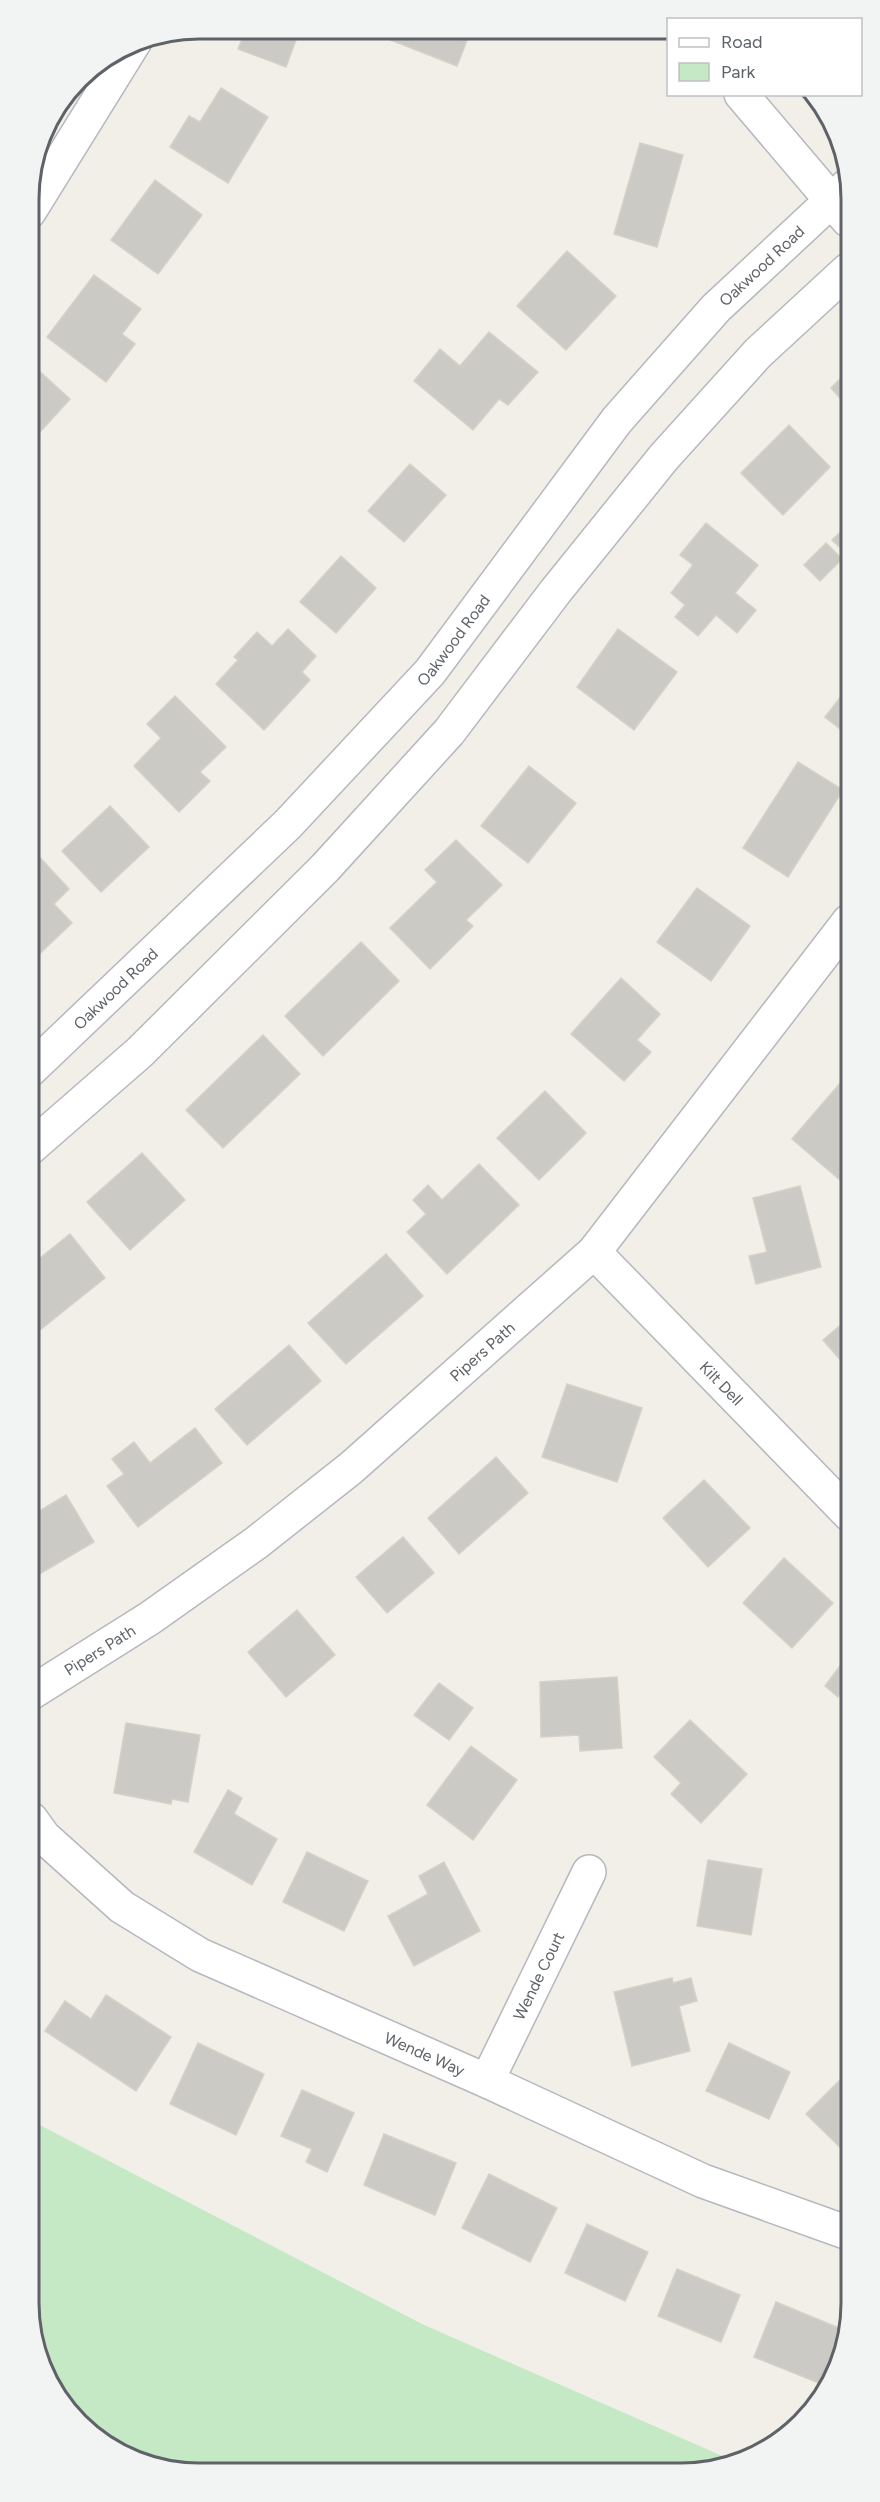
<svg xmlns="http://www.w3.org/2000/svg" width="880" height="2502" font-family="Figtree,sans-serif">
  <rect width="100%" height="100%" fill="#f1efe8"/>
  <!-- green -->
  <polygon fill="#c5e8c5" points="32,2121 422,2324 736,2462 714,2470 166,2470 79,2424 32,2336"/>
  <!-- building -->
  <g fill="#cccac5" stroke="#d6d1c6" stroke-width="1.5">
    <polygon points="246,29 300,29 286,67 238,49"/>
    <polygon points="380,30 471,30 457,66 378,35"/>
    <polygon points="221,88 268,117 228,183 170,147 189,116 200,122"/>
    <polygon points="640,143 683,155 657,247 614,234"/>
    <polygon points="155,180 202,215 158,274 111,240"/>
    <polygon points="567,251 616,296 566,350 517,306"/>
    <polygon points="94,275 141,309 122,334 135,344 106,382 47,337"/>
    <polygon points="489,332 538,372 508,405 499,399 473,430 414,381 440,349 460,366"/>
    <polygon points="36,368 70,399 29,444 29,376"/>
    <polygon points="848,371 848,407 831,388"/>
    <polygon points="789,425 830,467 783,515 741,473"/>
    <polygon points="410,464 446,495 404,542 368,511"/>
    <polygon points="706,523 758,565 735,593 756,610 737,633 716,615 698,636 675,617 685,605 671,593 693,565 680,555"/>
    <polygon points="849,524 849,556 832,540"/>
    <polygon points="826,543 842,559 820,581 804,565"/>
    <polygon points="341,556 376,588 336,633 300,602"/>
    <polygon points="288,629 316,656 302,672 310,680 264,730 216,684 238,660 234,657 257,632 272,646"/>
    <polygon points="618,629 677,672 634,730 577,687"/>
    <polygon points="849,686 849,736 825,717"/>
    <polygon points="175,696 226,747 200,772 210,781 179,812 134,766 161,738 147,724"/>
    <polygon points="798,762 843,790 788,877 743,848"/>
    <polygon points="529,766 576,803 528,863 481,826"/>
    <polygon points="110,806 149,847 101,892 62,851"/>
    <polygon points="456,840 502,885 466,920 473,926 430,969 390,928 437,882 425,870"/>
    <polygon points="32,849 69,889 54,904 72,923 30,963"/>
    <polygon points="697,888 750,926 711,981 657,942"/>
    <polygon points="361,942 399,981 323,1056 285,1016"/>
    <polygon points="621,978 660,1014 637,1040 651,1052 624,1081 571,1034"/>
    <polygon points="263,1035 300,1074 223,1148 186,1110"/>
    <polygon points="842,1081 849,1087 850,1183 847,1186 792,1139"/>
    <polygon points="545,1091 586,1133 539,1180 497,1138"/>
    <polygon points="142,1153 185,1200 130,1250 87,1202"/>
    <polygon points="479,1164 519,1205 447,1274 407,1232 426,1214 413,1200 428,1185 442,1200"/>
    <polygon points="800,1186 821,1267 756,1284 749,1256 767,1252 753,1198"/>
    <polygon points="70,1234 105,1278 30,1338 30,1266"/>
    <polygon points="386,1254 423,1296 346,1364 308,1323"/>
    <polygon points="850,1317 850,1371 823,1340"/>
    <polygon points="289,1345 321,1381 247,1445 215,1409"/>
    <polygon points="567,1384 642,1408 617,1482 542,1457"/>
    <polygon points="195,1428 222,1463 138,1527 107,1486 124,1474 112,1459 134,1442 150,1463"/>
    <polygon points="496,1457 528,1493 459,1554 428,1518"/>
    <polygon points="704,1480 750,1528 708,1567 663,1518"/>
    <polygon points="66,1495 94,1542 31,1579 31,1516"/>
    <polygon points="403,1537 434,1573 387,1613 356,1577"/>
    <polygon points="784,1558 833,1603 792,1648 743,1603"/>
    <polygon points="297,1610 335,1655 286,1697 248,1652"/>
    <polygon points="850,1653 850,1691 845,1688 838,1697 825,1686"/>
    <polygon points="617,1677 622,1748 580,1751 579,1735 541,1737 540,1682"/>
    <polygon points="439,1683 473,1708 449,1740 414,1715"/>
    <polygon points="690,1720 747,1774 701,1823 671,1794 681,1783 654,1757"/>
    <polygon points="126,1723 200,1735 188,1802 172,1799 171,1804 114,1793"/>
    <polygon points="471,1746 517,1780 473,1840 427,1805"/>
    <polygon points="228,1790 242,1798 234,1814 277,1839 252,1885 194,1852"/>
    <polygon points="307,1852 368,1881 344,1931 283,1902"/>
    <polygon points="708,1860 762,1869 751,1935 697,1926"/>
    <polygon points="444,1862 480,1931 414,1966 388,1916 428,1894 419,1876"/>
    <polygon points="672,1978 673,1983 691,1978 697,2001 679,2006 690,2051 632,2066 614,1992"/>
    <polygon points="106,1995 171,2037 136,2091 45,2031 65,2001 91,2019"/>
    <polygon points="198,2043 264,2074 236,2135 170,2104"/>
    <polygon points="729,2043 790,2072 769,2119 706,2091"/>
    <polygon points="851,2069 851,2149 846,2153 806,2114"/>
    <polygon points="302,2090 354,2113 327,2172 306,2162 312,2149 281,2136"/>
    <polygon points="384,2134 456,2163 435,2215 364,2185"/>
    <polygon points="489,2174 557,2208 530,2262 462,2228"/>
    <polygon points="587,2224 648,2252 625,2301 565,2273"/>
    <polygon points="677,2269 740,2295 721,2342 658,2316"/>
    <polygon points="776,2302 846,2331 824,2385 754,2357"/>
  </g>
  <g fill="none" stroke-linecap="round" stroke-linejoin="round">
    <!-- minor casing -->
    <g stroke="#b5b8bc" stroke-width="36">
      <g id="minor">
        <polyline points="741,94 848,220"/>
        <polyline points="29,212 135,41"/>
        <path id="s1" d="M594,1252L850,1515"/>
        <path id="s2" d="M31,1693L150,1618L256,1543L351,1468L594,1252L849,921"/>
        <path id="s3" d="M31,1819L44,1837L122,1907L200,1955L487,2081L703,2181L851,2234"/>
        <path id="s4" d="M487,2081L589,1872"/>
      </g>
    </g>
    <!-- tertiary casing -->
    <g stroke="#b5b8bc" stroke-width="36">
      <g id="tertiary">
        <path id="s5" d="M30,1070L288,824L430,672L617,420L716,308L848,185"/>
        <polyline points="30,1148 140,1052 325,868 449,732 555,592 664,457 758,353 848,270"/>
      </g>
    </g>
    <!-- minor -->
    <use href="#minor" stroke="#fff" stroke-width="33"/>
    <!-- tertiary -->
    <use href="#tertiary" stroke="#fff" stroke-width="33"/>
  </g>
  <g text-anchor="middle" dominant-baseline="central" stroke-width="4.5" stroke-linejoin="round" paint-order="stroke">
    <!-- street labels -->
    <g font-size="16" fill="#5f6368" stroke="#fff">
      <text stroke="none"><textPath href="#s5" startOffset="1090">Oakwood Road</textPath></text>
      <text stroke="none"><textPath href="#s5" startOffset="604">Oakwood Road</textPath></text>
      <text stroke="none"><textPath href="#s5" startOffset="118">Oakwood Road</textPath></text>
      <text stroke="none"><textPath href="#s2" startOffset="567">Pipers Path</textPath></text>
      <text stroke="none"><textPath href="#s1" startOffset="183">Kilt Dell</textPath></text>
      <text stroke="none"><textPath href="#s2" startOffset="81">Pipers Path</textPath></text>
      <text stroke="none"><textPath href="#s4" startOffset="117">Wende Court</textPath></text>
      <text stroke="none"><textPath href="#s3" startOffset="464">Wende Way</textPath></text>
    </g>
  </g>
  <!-- crop -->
  <path d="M0 0H880V2502H0ZM199 39H681A160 160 0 0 1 841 199V2303A160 160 0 0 1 681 2463H199A160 160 0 0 1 39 2303V199A160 160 0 0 1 199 39Z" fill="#f2f3f3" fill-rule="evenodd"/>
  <path fill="none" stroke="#5f6368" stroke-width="3" d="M199 39H681A160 160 0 0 1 841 199V2303A160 160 0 0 1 681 2463H199A160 160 0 0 1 39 2303V199A160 160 0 0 1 199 39Z"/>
  <!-- legend -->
  <rect x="667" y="18" width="195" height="78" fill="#ffffff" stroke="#bfc1c3" stroke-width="1.5"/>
  <rect x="679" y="38" width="30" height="9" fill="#ffffff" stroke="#bfc1c3" stroke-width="1.5"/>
  <text x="721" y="48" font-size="18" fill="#5f6368">Road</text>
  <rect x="679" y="63" width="30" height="18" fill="#c5e8c5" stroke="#bfc1c3" stroke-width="1.5"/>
  <text x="721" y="78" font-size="18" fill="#5f6368">Park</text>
</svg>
